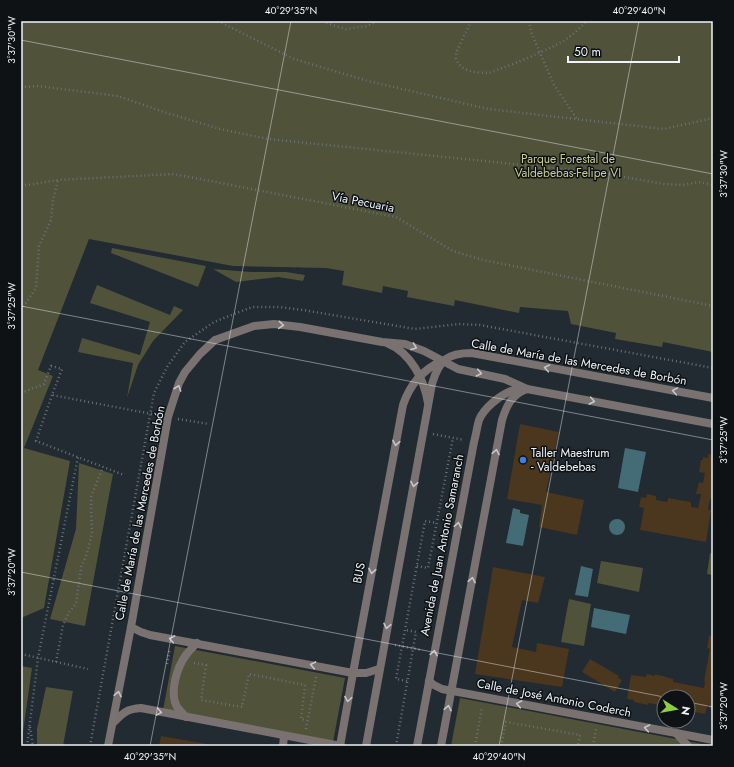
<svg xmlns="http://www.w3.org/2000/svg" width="734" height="767" font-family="Jost,sans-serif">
  <rect width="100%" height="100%" fill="#222a32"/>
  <!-- green -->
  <g fill="#50523a">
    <polygon points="21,21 713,21 713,352 663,342 662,347 615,339 616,333 571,324 568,311 520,307 519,313 455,300 454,306 407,297 408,291 383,286 382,293 342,285 344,271 326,268 233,266 89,239 38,370 53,376 24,448 70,461 44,608 21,618"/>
    <polygon points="112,248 206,266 198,287 111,253"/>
    <polygon points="213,269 251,272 286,272 305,275 303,281 278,277 236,282"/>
    <polygon points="97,285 170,315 174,306 183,310 153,341 138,365 127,398 133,363 78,352 82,338 140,355 150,322 90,303"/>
    <polygon points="79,463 113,474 85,626 50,619 76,529"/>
    <polygon points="710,553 713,554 713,575 707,574"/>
    <polygon points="601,561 643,568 639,592 597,583"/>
    <polygon points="569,599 591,604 584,646 561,642"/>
    <polygon points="175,646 345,678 333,742 163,710"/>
    <polygon points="21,666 32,668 21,746"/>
    <polygon points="46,687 73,691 63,746 37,746 37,729"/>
    <polygon points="460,698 713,746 451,746"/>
  </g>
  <!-- water -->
  <g fill="#446c77">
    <polygon points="625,448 646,452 638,492 618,488"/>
    <polygon points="513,508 520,510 520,513 529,515 523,546 506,543"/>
    <circle cx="617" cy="527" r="8"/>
    <polygon points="581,566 593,569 588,597 575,595"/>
    <polygon points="594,608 630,615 626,634 591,627"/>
  </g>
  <!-- building -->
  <g fill="#4b361e">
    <polygon points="520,424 559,432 546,492 584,500 577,535 539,527 542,505 507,499"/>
    <polygon points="708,454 713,455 713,499 710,499 708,510 711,510 706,542 640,530 644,508 639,507 641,497 646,498 647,494 656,496 656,500 667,502 668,498 691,502 691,507 698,508 701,494 696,494 699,482 703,483 705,473 699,472 701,460 703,460 703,457 708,458"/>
    <polygon points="493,567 545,577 538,603 522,600 512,647 536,652 537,643 569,649 562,687 475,674"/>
    <polygon points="712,633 713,711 709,707 708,703 705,714 690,711 691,708 688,708 688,697 664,697 664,706 648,703 648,705 634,702 634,700 627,699 631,675 646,677 647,674 655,676 655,674 673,679 673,682 704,688 705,681 704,681 710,649 707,648 709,636 712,636"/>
    <polygon points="590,659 619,676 618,678 622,680 615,692 582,672"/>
    <polygon points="161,736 213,745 212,746 159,746"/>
  </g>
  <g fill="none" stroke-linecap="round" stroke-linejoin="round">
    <!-- path -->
    <g stroke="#6a7278" stroke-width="2.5" stroke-dasharray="1 3" stroke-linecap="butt">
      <polyline points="218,21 294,59 368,81 488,109 664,129 713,118"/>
      <polyline points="323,21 326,23 346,29 367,26 378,21"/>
      <path d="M471,21C468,30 455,50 456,58C459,71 476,73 487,73C496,72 558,46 566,39C574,34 581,27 587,21"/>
      <polyline points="529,21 531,32 554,85 577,119"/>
      <polyline points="21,87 37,86 118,96 167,113 220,129 268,139 602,173 664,184 683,185 699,182 713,185"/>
      <polyline points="21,186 58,180 174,174 396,217 453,251 483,260 713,306"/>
      <polyline points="21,310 36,288 39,246 51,220 53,200 58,180"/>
      <polyline points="21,393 44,384 51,366 62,369 52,395 157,415"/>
      <polyline points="52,395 36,441 124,475"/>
      <polyline points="178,419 209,424"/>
      <polyline points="433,434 464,440"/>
      <polyline points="417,566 428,568 453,438"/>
      <polyline points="395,645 421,650"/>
      <polyline points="21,654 88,669"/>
      <polyline points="56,662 63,625 69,612 76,604 81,567 87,554 92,533 91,497 103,467"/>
      <polyline points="194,663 206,665 201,700 242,707 249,674 305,685 301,719 307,720"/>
      <polyline points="167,664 170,649"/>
      <polyline points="407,681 396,679 425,521 437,523"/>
      <polyline points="30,727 33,746"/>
      <polyline points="306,729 316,677"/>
      <polyline points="27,746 38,658 78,457"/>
      <polyline points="90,746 154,393 167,367 185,342 214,322 252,307 279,307 303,310 415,329 459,324 480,325 713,368"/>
      <polyline points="396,746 416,632 405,630"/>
      <polyline points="475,746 482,707"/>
      <polyline points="501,746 506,722 580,735 578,746"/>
      <polyline points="593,746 596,729"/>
    </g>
    <!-- service -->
    <g stroke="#797270" stroke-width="8">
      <polyline points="283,746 284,736"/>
      <path d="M340,746L353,673L403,405C410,384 422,370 442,361"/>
      <path d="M441,746L502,420C506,407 511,396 524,390"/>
    </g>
    <!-- minor -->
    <g stroke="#797270" stroke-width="8">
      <path d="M387,343C411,353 424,379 428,403"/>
      <polyline points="131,627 141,632 150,635 353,673 366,673 379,669"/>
      <polyline points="429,681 434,685 442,689 713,740"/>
      <path d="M186,717C183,714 180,710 177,707C169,693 177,667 186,655C189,651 193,647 197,643"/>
      <path d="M113,723C123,713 126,709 141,708L341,746"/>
      <polyline points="676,733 688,746"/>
      <polyline points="108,746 131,627 168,417 179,383 185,372 200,354 215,340 254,326 274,324 300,327 382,342 405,344 424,351 458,369 505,379 527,389"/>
    </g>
    <!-- tertiary -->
    <g stroke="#797270" stroke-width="8">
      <path d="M366,746L432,384C439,360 447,353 472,353L713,398"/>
      <path d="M417,746L474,442C476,435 477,427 479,420C484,408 499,396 511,391C516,390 522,390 527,389L713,424"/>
    </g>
  </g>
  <!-- one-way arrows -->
  <defs><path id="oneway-chevron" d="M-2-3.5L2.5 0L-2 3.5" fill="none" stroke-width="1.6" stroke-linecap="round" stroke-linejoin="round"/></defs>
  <g stroke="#c5c6c9">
    <use href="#oneway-chevron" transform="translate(281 325) rotate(5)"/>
    <use href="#oneway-chevron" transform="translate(414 347) rotate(21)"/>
    <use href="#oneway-chevron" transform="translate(547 368) rotate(-170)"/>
    <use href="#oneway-chevron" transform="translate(479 373) rotate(11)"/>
    <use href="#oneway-chevron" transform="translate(178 388) rotate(-71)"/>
    <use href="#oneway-chevron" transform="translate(675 391) rotate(-170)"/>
    <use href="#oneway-chevron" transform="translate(592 401) rotate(11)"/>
    <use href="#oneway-chevron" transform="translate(396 443) rotate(101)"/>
    <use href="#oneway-chevron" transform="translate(496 452) rotate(-79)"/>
    <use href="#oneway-chevron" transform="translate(414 484) rotate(101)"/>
    <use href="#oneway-chevron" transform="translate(458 525) rotate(-79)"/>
    <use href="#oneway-chevron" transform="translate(372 571) rotate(101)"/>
    <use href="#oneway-chevron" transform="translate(472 580) rotate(-79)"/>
    <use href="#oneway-chevron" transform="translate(387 626) rotate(101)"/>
    <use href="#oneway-chevron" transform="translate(172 639) rotate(-169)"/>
    <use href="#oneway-chevron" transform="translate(434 653) rotate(-80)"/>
    <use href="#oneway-chevron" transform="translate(313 665) rotate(-169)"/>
    <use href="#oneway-chevron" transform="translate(118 694) rotate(-79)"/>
    <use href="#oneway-chevron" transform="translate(348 699) rotate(99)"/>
    <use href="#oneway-chevron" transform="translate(519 704) rotate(-169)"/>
    <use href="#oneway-chevron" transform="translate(448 708) rotate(-79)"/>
    <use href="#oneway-chevron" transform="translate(159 712) rotate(10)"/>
    <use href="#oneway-chevron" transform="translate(647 728) rotate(-169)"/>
  </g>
  <!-- ticks -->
  <path fill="none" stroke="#eef4f9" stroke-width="1" stroke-opacity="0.45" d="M21,40L713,174M21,306L713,440M21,572L664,697M688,702L713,707M150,746L291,21M499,746L639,21"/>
  <!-- markers -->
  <circle fill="#3f7fe0" stroke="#0e1215" stroke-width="1.5" cx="523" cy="460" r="4"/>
  <g text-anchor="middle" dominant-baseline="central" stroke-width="3" stroke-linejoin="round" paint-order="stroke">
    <!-- park labels -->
    <g font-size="12" fill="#c9cd92" stroke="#0e1215">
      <text x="568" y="159">Parque Forestal de<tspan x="568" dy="14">Valdebebas-Felipe VI</tspan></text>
    </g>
    <!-- street labels -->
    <g font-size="12" fill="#eef4f9" stroke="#0e1215">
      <text transform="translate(363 202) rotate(11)">Vía Pecuaria</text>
      <text transform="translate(579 362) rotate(10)">Calle de María de las Mercedes de Borbón</text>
      <text transform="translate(140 513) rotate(-79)">Calle de María de las Mercedes de Borbón</text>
      <text transform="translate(442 545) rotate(-79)">Avenida de Juan Antonio Samaranch</text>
      <text transform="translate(359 573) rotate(-79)">BUS</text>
      <text transform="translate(554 698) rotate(11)">Calle de José Antonio Coderch</text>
    </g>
    <!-- poi labels -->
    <g font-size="12" fill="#eef4f9" stroke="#0e1215" text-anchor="start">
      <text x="531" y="453">Taller Maestrum<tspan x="531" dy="14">- Valdebebas</tspan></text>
    </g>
  </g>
  <!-- border -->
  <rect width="734" height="767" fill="none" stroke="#0e1215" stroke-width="44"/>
  <!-- north arrow -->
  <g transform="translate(676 709) rotate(101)"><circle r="19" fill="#0e1215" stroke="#686c70"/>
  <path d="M0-3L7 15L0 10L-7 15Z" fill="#8fcd42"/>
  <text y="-6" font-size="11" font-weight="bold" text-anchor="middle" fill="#eef4f9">N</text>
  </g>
  <!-- scale -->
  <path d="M568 56v6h111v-6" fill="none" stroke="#eef4f9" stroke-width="2"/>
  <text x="574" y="56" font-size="12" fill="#eef4f9" stroke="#0e1215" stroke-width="3" paint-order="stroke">50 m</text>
  <rect x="22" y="22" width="690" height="723" fill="none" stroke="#eef4f9" stroke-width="1.5"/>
  <g font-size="10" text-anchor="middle" fill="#eef4f9">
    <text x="291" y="14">40°29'35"N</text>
    <text x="639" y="14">40°29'40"N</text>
    <text transform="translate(11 40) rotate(-90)" y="4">3°37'30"W</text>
    <text transform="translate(723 174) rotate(-90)" y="4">3°37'30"W</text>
    <text transform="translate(11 306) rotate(-90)" y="4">3°37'25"W</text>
    <text transform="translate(723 440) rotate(-90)" y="4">3°37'25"W</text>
    <text transform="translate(11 572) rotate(-90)" y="4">3°37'20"W</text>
    <text transform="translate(723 706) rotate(-90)" y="4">3°37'20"W</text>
    <text x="150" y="760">40°29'35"N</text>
    <text x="499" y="760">40°29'40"N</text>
  </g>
</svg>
